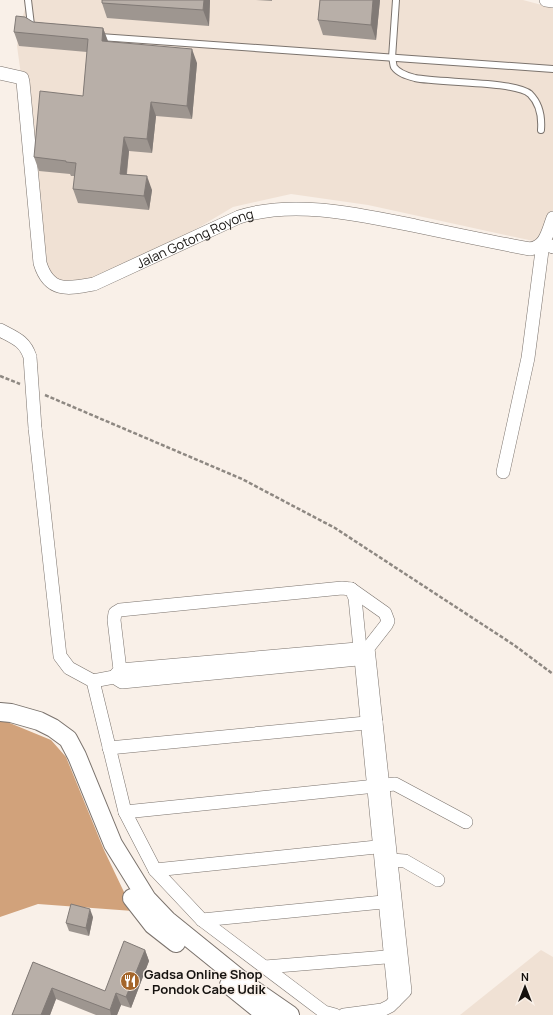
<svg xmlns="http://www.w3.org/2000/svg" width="553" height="1015" font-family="Manrope,sans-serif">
  <rect width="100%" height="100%" fill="#f9f0e8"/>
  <!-- built -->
  <g fill="#f0e1d4">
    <polygon points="28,0 523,0 553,8 553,211 538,242 368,205 291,194 233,207 106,283 51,291 17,46 19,28"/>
    <polygon points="541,950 553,957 553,1015 460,1015"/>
  </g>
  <!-- forest -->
  <polygon fill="#d1a27b" points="0,719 51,740 66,757 104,850 133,911 38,904 0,917"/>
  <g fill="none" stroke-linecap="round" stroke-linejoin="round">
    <!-- lane casing -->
    <g stroke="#7b736d" stroke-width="8">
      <g id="lane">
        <polyline points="28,0 31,25 34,28"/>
        <path d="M396,0L392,58C393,60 393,65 394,67C399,74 408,76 415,78C438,83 516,81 530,94C540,104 542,117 541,130"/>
        <polyline points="100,37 553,69"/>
      </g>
    </g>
    <!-- street casing -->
    <g stroke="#7b736d" stroke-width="14">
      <g id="street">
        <polyline points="546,0 553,1"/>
        <path id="s1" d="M0,73L22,78L23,82L40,263C49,293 68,289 94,284L239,217C294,199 361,215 416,226C454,234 492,242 530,249C546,247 548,231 553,218"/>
        <path d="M0,330C15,338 25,341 30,357"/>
        <polyline points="35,428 60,656 69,668 93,681 125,812 155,870 202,920 324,1012 335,1015"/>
        <polyline points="503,472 528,358 543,243 553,247"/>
        <polyline points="120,670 368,648"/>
        <polyline points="114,677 120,670 114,620 115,613 120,610 342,588 351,589 355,598 395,1001"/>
        <polyline points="93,681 114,677 122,682 368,658"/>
        <polyline points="109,748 376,722"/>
        <polyline points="125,812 395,784 466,822"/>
        <polyline points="391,860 405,861 438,880"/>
        <polyline points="155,870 386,846"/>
        <polyline points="202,920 393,901"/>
        <polyline points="265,967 398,956"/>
        <polyline points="344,1015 382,1010 390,1006 405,991 368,648 386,625 388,621 385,613 351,589"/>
      </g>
    </g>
    <!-- secondary casing -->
    <g stroke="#7b736d" stroke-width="20">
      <g id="secondary">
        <polyline points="0,712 11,713 39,721 53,728 68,739 77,756 113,844 147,899 167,920 251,988 290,1015"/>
        <polyline points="132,898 153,925 176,943"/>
        <polyline points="229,985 266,1015"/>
      </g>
    </g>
    <!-- path -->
    <g stroke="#8e8882" stroke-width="2.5" stroke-dasharray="4 2" stroke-linecap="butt">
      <polyline points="0,376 20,384"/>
      <polyline points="45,395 242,479 335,528 514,645 553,674"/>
    </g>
    <!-- lane -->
    <use href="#lane" stroke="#fff" stroke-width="6"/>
    <!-- street -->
    <use href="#street" stroke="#fff" stroke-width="13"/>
    <!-- secondary -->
    <use href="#secondary" stroke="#fff" stroke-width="18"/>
    <!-- street-bridge casing -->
    <g stroke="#7b736d" stroke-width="14" stroke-linecap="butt">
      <polyline id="street-bridge" points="30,357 35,428"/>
    </g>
    <!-- street-bridge -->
    <use href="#street-bridge" stroke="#fff" stroke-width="13"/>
  </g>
  <!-- wall -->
  <g fill="#9e9690">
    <polygon points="210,0 209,26 107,18 102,3"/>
    <polygon points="256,0 272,0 272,1"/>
    <polygon points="320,0 380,0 376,40 323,35 318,20"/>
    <polygon points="33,22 103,28 108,41 197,63 192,119 156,116 152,153 129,151 127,174 152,190 149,210 78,203 73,189 75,176 71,176 70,174 39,171 34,157 83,96 87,52 19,46 14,32"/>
    <polygon points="93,917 89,936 69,931 66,923"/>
    <polygon points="145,950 149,961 131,1008 121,1005 117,1015 96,1015 56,999 50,1015 12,1015 33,962 105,991"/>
  </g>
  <!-- shaded-wall -->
  <g fill="#817a76">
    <polygon points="204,0 210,0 209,26 203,10"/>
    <polygon points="373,0 380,0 376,40 371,25"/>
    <polygon points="103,28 108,42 102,41"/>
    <polygon points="192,49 197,63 192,119 187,106"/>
    <polygon points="151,102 156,116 152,153 147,139"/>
    <polygon points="124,137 129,151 125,187 120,174"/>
    <polygon points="147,176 152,190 149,210 144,196"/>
    <polygon points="90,909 93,917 89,936 86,928"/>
    <polygon points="145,950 149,961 131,1008 126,997"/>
    <polygon points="52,988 56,999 50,1015 41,1015"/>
    <polygon points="116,993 121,1005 117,1015 111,1015 110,1010"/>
  </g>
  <!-- building -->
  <g fill="#b8afa8" stroke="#817a76">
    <polygon points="102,0 204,0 203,10 102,3"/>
    <polygon points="320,0 373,0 371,25 318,20"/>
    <polygon points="16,16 25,17 33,22 103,28 102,41 192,49 187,106 151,102 147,139 124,137 120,174 147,176 144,196 73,189 76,163 66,162 66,161 34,157 40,91 83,96 88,39 14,32"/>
    <polygon points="71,904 90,909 86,928 66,923"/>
    <polygon points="124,941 145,950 126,997 116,993 110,1010 52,988 41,1015 12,1015 33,962 105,991"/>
  </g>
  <!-- icons -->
  <defs>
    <g id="restaurant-disc" transform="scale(1)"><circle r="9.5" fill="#a4662b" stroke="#f9f0e8"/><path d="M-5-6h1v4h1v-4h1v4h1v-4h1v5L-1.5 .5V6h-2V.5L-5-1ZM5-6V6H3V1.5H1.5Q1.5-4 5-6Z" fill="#fff"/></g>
  </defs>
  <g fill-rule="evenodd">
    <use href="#restaurant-disc" x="130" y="981"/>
  </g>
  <g text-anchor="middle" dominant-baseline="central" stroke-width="3" stroke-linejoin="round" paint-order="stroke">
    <!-- street labels -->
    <g font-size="13" fill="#15120f" stroke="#f9f0e8">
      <text stroke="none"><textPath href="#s1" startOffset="386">Jalan Gotong Royong</textPath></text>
    </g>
    <!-- poi labels -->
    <g font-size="13" font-weight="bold" fill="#15120f" stroke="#f9f0e8" text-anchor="start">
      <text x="144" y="974">Gadsa Online Shop<tspan x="144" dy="15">- Pondok Cabe Udik</tspan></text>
    </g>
  </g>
  <!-- north arrow -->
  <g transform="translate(525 987)" stroke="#f9f0e8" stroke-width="3" paint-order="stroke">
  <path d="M0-3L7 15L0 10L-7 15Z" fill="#15120f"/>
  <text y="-6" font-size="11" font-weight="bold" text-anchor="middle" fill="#15120f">N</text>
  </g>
</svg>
